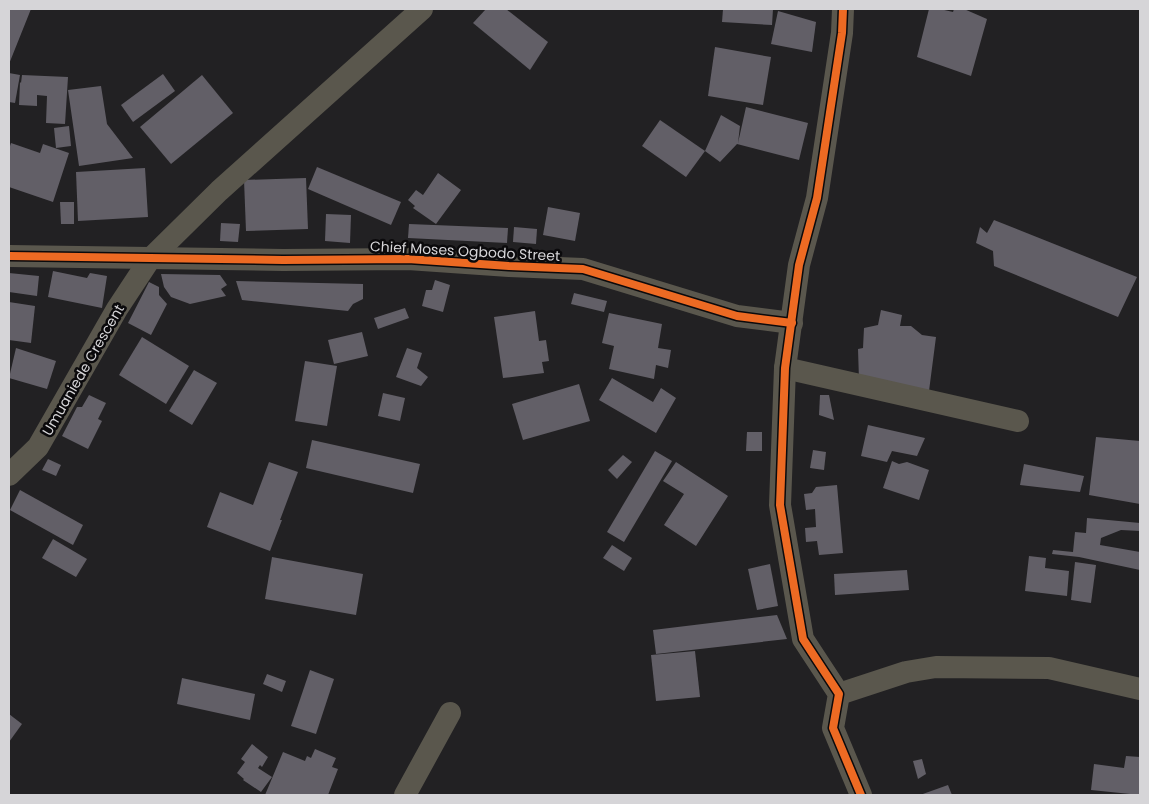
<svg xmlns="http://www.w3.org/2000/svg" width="1149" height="804" font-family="Poppins,sans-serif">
  <rect width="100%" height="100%" fill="#222123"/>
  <!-- building -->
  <g fill="#625f67">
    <polygon points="9,9 31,9 9,64"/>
    <polygon points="486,9 506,9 548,42 530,70 473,23"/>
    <polygon points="723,9 773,9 772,25 722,22"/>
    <polygon points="929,9 940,9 953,12 954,9 964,9 987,19 971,76 917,57"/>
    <polygon points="778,11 816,22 812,52 771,44"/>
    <polygon points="715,47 771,57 763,105 708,96"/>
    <polygon points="9,73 20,75 15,103 9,102"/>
    <polygon points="163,74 175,91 133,122 121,105"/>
    <polygon points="22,75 68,77 65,124 46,123 47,96 37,95 37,106 19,105 20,82 21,83"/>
    <polygon points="202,75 233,113 171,164 140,127"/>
    <polygon points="101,86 107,124 133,158 79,166 68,90"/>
    <polygon points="746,107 808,123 799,160 737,144 720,162 705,151 721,115 740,126 738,143"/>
    <polygon points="660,120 705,151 686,177 642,146"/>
    <polygon points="69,126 71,146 56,148 54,128"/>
    <polygon points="11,143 40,153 43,144 69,153 53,202 9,187 9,149"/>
    <polygon points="317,167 401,202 391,225 308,189"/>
    <polygon points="145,168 148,217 78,221 76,172"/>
    <polygon points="438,173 461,190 436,224 413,208 415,206 408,200 416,190 423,195"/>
    <polygon points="306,178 308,229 246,231 244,180"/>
    <polygon points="60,202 74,202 74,224 61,224"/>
    <polygon points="548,207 580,213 575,241 543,235"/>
    <polygon points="326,214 351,215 350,243 325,241"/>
    <polygon points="994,220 1137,277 1118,317 994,266 993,251 976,243 980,227 987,233"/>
    <polygon points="221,223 240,224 238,242 220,241"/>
    <polygon points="409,224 508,228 507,243 408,238"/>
    <polygon points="514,227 537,229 536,244 513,242"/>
    <polygon points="53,271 87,278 90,273 107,276 102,308 48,297"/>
    <polygon points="9,273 39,276 37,296 9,292"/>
    <polygon points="161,274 220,275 227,285 221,289 226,296 190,304 171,297 164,287"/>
    <polygon points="435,280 450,285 443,312 422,306 426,290 432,290"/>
    <polygon points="236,281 363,284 363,299 353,304 348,311 242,300"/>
    <polygon points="149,282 159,287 159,295 167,304 151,335 128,323"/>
    <polygon points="574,293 607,301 604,312 571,304"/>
    <polygon points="9,302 35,306 31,343 9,340"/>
    <polygon points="405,308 409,318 378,329 374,318"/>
    <polygon points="881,310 902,315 900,326 911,326 922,335 936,337 929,391 859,380 858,349 863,348 864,328 878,325"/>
    <polygon points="535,311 539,341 546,340 549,361 542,362 544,373 503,378 494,317"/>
    <polygon points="609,313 662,324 658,348 671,350 668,368 656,365 654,379 609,369 614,346 602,343"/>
    <polygon points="362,332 368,356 334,364 328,340"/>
    <polygon points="142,337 189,366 166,404 119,375"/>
    <polygon points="16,348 56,361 47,389 9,378"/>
    <polygon points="407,348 422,353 417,368 428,377 421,386 396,377"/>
    <polygon points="305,361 337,366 327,426 295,421"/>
    <polygon points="194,370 217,383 192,425 169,411"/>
    <polygon points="612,378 653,402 661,388 676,398 656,433 599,400"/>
    <polygon points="579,384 590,421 523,440 512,404"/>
    <polygon points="383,393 405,398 400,421 378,416"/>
    <polygon points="89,395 106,403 98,419 102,421 88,449 62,436 77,407 82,407"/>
    <polygon points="820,395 829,395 834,420 819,415"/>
    <polygon points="868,425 925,438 917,456 892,451 887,462 861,456"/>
    <polygon points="747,432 762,432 762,451 746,451"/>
    <polygon points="1096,437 1140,441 1140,504 1089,495"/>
    <polygon points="312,440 420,464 413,493 306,468"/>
    <polygon points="813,450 826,452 824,470 810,468"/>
    <polygon points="655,451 672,461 624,542 607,532"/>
    <polygon points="623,455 632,462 617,479 608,470"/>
    <polygon points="48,459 61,465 56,476 42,470"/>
    <polygon points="892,461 899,464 907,462 929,470 919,500 883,488"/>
    <polygon points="269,462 298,472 280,520 282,520 270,551 207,527 220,492 253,505"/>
    <polygon points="676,462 728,496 696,546 664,525 684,494 663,481"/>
    <polygon points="1024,464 1084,476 1080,492 1020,485"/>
    <polygon points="837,485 843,553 819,555 817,541 806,542 805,528 816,527 815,509 806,510 804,494 812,493 816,487"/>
    <polygon points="20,490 83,525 73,545 10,510"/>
    <polygon points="1087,518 1140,523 1140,531 1121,530 1101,538 1100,545 1140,552 1140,570 1079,557 1052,554 1053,550 1073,552 1075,532 1086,533"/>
    <polygon points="53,539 87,559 76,577 42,558"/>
    <polygon points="612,545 632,558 624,571 603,558"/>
    <polygon points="1029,556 1046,558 1045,568 1069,571 1067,596 1025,591"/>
    <polygon points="272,557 363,574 356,615 265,599"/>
    <polygon points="1075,562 1096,565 1091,603 1071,600"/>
    <polygon points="770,564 778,606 757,610 748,569"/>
    <polygon points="907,570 909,590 835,595 834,574"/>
    <polygon points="777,615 787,639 656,654 653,630"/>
    <polygon points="695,651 700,697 656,701 651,655"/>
    <polygon points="310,670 334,679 316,734 291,726"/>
    <polygon points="267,674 286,681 282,692 263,684"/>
    <polygon points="182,678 255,694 250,720 177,704"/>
    <polygon points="9,714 22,724 9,742"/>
    <polygon points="252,744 268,757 262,767 260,765 258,768 272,777 261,792 243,780 244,779 237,773 245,762 241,759"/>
    <polygon points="315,749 336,758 332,767 338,769 328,795 265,795 283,752 305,761 307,756 311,758"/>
    <polygon points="1126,756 1140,757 1140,795 1091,790 1094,764 1124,768"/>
    <polygon points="922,759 926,774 918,779 913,761"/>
    <polygon points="948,785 952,795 920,795"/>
  </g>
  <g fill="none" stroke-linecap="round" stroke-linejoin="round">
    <!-- minor -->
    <g stroke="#5a574d" stroke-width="22">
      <polyline points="843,9 842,33 817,198 799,265 785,368 780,505 803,639 839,694 833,728 861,795"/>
      <polyline points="9,256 283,260 408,259 509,266 583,269 737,316 792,323"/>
      <polyline points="785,368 1018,421"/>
      <polyline points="9,475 38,447 117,309 150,259 219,191 422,9"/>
      <polyline points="839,694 906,672 936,667 1049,668 1140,689"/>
      <polyline points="405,795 450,713"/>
    </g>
    <!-- cycleway casing -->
    <g stroke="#0b0a0c" stroke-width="11">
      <g id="cycleway">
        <polyline points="843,9 842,33 817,198 799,265 785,368 780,505 803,639 839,694 833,728 861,795"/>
        <polyline points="9,256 283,260 408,259 509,266 583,269 737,316 792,323"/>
      </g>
    </g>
    <!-- cycleway -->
    <use href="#cycleway" stroke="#ed6a23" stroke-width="8"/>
  </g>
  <g text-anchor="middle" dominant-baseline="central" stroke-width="5" stroke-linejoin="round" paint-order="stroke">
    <!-- street labels -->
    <g font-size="14" fill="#d6d5d8" stroke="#0b0a0c">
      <text transform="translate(465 251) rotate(3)">Chief Moses Ogbodo Street</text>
      <text transform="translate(83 370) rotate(-60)">Umuaniede Crescent</text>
    </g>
  </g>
  <!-- border -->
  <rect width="1149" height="804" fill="none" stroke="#d6d5d8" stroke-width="20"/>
</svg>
